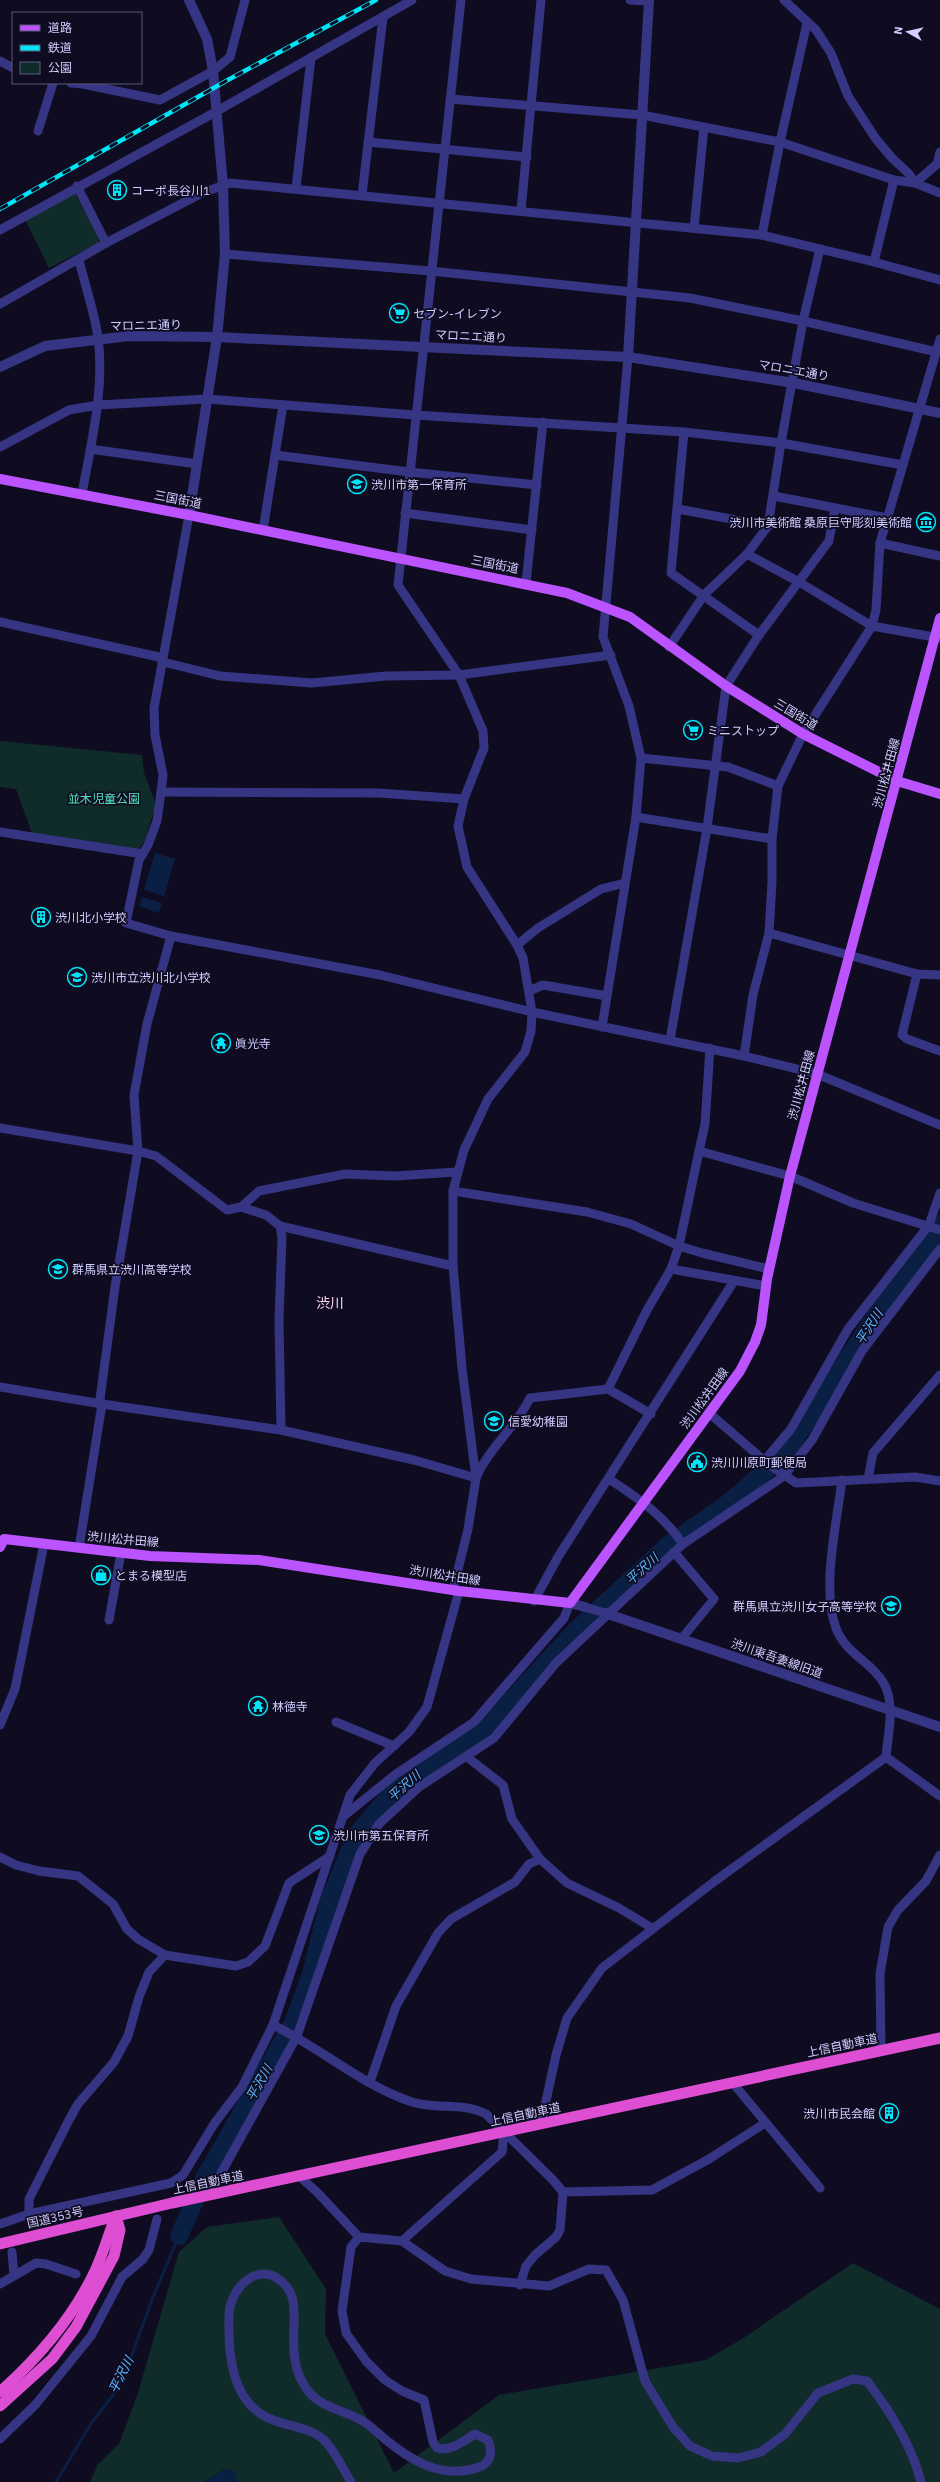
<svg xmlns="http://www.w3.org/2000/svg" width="940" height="2482" font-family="'IBM Plex Sans','Noto Sans JP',sans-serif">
  <rect width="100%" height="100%" fill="#0f0c22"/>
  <!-- green -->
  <g fill="#0f2c2a">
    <polygon points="74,192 99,237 98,243 49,268 25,219"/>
    <polygon points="0,741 142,755 144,773 156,804 145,840 138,850 32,833 16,789 0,787"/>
    <polygon points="279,2217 326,2289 325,2334 394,2473 499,2395 706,2360 742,2339 853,2263 940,2309 940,2482 237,2482 235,2472 225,2469 204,2482 90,2482 98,2464 119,2444 137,2396 179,2252 207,2227"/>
  </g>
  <!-- water -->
  <g fill="#092044">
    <polygon points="155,853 175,859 164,896 144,890"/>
    <polygon points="142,897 162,903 159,913 139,906"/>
    <polygon points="225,2469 235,2472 237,2482 204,2482"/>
  </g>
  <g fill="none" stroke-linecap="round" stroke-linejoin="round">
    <!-- stream -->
    <polyline stroke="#092044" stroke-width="3" points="56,2482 92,2422 113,2395 126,2371 153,2297 179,2236"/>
    <!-- river -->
    <polyline stroke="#092044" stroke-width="18" points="179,2236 205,2177 293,2023 311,1974 329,1901 356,1835 391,1794 431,1763 483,1731 576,1630 667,1546 728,1503 785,1454 887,1299 930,1245 940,1224"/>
    <!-- minor -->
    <g stroke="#363583" stroke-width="9">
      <polyline points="630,0 649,1"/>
      <polyline points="784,0 816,30 831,53 848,96 876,139 892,158 909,174 915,183 937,164 940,152"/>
      <polyline points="0,61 13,68"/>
      <polyline points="71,83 83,84 160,100 213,71 230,57 245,0"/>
      <polyline points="450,99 642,115 780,142 894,180 915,183 940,193"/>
      <polyline points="38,131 53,83"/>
      <polyline points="368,142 527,157"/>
      <polyline points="77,186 106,243"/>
      <polyline points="296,188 311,58"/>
      <polyline points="362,195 383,17"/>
      <polyline points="521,210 541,0"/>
      <polyline points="694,228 704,127"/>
      <polyline points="0,230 210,115 412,0"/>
      <polyline points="762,235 780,142 807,23"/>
      <polyline points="225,254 431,271 690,298 803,321 937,352"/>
      <path d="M79,260C85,285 94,311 98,337C105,389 91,443 82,494"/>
      <polyline points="874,262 940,280"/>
      <polyline points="0,304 106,243 202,193 230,183 762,235 874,262 894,180"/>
      <polyline points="684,432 671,573 759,635"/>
      <polyline points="0,447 69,410 98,405 207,399 415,415 684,432 781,443 903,465"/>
      <polyline points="90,449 197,464"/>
      <polyline points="275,455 409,472 537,485"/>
      <polyline points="774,496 887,518"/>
      <polyline points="678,509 768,526"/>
      <polyline points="405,513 532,530"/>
      <polyline points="189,515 154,708 155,735 163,775 161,792 157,821 148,845 139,860 126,923 171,936 380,975 532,1012 744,1056 817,1074 940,1125"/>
      <polyline points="263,530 283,405"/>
      <polyline points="880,543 940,556"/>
      <polyline points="747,554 799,582 872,626 876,610 880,543 940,339"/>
      <polyline points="526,583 543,422"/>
      <polyline points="0,622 159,657 163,662 220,676 312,683 386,676 459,675 611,655"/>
      <polyline points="669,647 704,595 747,554 768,526 781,443 803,321 820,249"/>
      <polyline points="641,758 728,767 778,786"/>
      <polyline points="161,792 379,793 464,799"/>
      <polyline points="636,817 772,839"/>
      <polyline points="0,832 143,854"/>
      <polyline points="769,933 917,974 940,975"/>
      <polyline points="517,945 538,928 601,889 625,883"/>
      <polyline points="917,974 902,1035 907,1039 940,1051"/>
      <polyline points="529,991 543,985 607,996"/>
      <polyline points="602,1027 636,817 641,758 629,706 603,637 628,357"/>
      <polyline points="670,1040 707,828 726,686 759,635 829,541 835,508"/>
      <polyline points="744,1056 753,995 769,933 772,882 772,839 778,786 803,734 872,626 940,638"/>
      <polyline points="0,1128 138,1151 156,1156 227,1210 241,1207 259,1191 345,1174 395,1176 457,1172"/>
      <polyline points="699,1151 705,1124 710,1048"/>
      <polyline points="453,1191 587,1212 631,1224 679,1246 702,1253 769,1269"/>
      <polyline points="241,1207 266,1215 280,1226 282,1237 279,1319 281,1430"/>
      <polyline points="280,1226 453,1266"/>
      <polyline points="671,1269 766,1286"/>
      <path d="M0,1387L102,1404L281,1430L414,1460L476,1478C488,1449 516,1427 530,1398L608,1389L651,1414"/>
      <polyline points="608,1389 647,1310 671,1269 679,1246 699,1151 790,1176 853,1203 940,1230"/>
      <polyline points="709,1413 767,1463 796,1483 915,1477 940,1481"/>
      <polyline points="765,1460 791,1429 848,1329 929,1225 940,1193"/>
      <path d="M609,1479C638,1498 663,1515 683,1544"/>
      <polyline points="868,1479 873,1453 940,1375"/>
      <polyline points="79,1548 102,1404 100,1399 115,1287 138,1151 134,1095 147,1024 171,936"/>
      <polyline points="674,1552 714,1599 682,1638"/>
      <polyline points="453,1590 468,1529 476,1478 462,1368 453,1266 453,1191 464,1150 488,1099 525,1052 531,1031 532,1012 523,958 517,945 467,867 458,826 464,799 484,748 483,731 459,675 398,585 461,0"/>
      <polyline points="534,1601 558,1557 734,1281"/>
      <polyline points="585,1607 605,1613"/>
      <polyline points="109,1620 121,1553"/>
      <polyline points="336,1722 394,1746"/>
      <polyline points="0,1725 15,1689 44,1544"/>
      <polyline points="467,1757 503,1785 512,1819 540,1859"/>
      <polyline points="886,1757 940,1796"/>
      <polyline points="345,1815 396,1774 474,1722 564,1618 570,1603"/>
      <polyline points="0,1857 16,1865 39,1871 78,1876 113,1904 127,1929 138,1939 165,1955 236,1966 248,1962 265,1946 289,1883 330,1856"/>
      <path d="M273,2025C321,2048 361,2085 412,2102C438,2110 463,2102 486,2114L553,2180L563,2192L560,2230L556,2237L535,2255L526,2266L520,2285"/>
      <polyline points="881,2050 880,1974 888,1927 898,1910 926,1881 940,1855"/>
      <polyline points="370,2082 396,2006 438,1933 451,1919 515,1882 529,1864 540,1859 567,1883 619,1908 652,1928"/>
      <polyline points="732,2082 820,2188"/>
      <path d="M541,2124L556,2055L567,2018L602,1968L715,1881L886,1757C888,1733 896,1703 883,1682C870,1661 845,1653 836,1628C821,1589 837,1522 842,1480"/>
      <path d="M300,2177L317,2192L359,2237L402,2241L445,2271L471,2279L549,2286L589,2269L606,2270L623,2300L645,2381L673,2427L690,2446L712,2456L738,2458L761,2452L785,2434L818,2393L853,2379L867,2381C890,2411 912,2446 921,2482"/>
      <polyline points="563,2192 652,2190 709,2159 765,2123"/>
      <polyline points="209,2195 297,2036 360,1854 379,1824 419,1787 494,1738 556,1663 683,1544 784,1476 812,1440 862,1351 940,1249"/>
      <polyline points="29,2214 29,2199 69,2120 78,2104 114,2062 128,2036 139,1997 149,1972 165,1955"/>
      <polyline points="0,2224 29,2214 171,2183 183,2175 214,2124 242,2087 273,2025 350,1795 375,1763 409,1732 427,1707 459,1591"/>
      <polyline points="402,2241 502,2152 504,2132"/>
      <polyline points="12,2252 14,2276"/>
      <polyline points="0,2284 36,2263 46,2264 76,2274"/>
      <polyline points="0,2439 36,2404 91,2336 122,2277 143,2259 149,2250 157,2219"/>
      <path d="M351,2482C343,2469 335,2451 324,2440C311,2428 292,2427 276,2421C231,2407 228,2355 229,2315C230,2286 262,2257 286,2286C306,2308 279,2356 309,2392C321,2407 345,2411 361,2420C367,2423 373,2429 379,2434C408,2459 442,2482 482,2466C492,2460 492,2450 488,2440L475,2434C463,2441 451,2452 437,2448L433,2442L424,2400L402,2391L385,2380L366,2361L346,2333L342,2311L351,2247L359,2237"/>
    </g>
    <!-- tertiary -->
    <g stroke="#363583" stroke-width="10">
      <polyline points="189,0 207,39 213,71 223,186 225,254 217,337 189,515"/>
      <polyline points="628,357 649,0"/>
      <polyline points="0,367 45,346 129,336 217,337 422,347 628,357 794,383 940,413"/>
      <polyline points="570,1603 585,1607"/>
      <polyline points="605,1613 940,1727"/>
    </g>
    <!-- primary -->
    <g stroke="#bb54ff" stroke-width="10">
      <polyline points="0,479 189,515 567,593 630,617 726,686 803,734 897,781 940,794"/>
      <polyline points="0,1547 4,1539 150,1556 259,1560 459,1591 570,1603 740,1371 755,1342 761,1325 767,1279 790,1176 940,618"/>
    </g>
    <!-- trunk -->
    <g stroke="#dd4ed2" stroke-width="11">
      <polyline points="0,2244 172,2203 940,2038"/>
      <path d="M0,2392C38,2358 72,2319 94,2273C103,2255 108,2235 116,2216"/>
      <polyline points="0,2406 52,2359 76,2327 114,2256 120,2230 116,2216"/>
    </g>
    <!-- rail casing -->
    <g stroke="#00e5f8" stroke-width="4.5">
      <polyline id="rail" points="0,209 226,81 376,0"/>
    </g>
    <!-- rail -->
    <use href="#rail" stroke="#0f0c22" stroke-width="3" stroke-dasharray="9" stroke-linecap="butt"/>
  </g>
  <!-- icons -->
  <defs>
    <g id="building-ring" transform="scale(1)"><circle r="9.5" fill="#0f0c22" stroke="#00e5f8" stroke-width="1.5"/><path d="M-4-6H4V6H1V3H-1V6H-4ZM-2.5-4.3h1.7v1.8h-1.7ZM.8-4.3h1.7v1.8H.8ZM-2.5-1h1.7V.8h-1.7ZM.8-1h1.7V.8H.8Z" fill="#00e5f8"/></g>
    <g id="supermarket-ring" transform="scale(1)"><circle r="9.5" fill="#0f0c22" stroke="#00e5f8" stroke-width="1.5"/><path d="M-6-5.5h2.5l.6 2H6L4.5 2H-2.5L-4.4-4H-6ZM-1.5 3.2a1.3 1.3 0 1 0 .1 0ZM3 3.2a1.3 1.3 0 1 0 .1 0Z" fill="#00e5f8"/></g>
    <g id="school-ring" transform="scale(1)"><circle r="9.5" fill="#0f0c22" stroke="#00e5f8" stroke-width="1.5"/><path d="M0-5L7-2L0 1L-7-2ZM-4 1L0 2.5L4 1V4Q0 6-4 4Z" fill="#00e5f8"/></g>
    <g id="museum-ring" transform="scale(1)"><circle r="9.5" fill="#0f0c22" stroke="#00e5f8" stroke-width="1.5"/><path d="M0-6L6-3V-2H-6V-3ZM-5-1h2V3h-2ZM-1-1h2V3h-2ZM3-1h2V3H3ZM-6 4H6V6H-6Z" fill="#00e5f8"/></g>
    <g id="temple-ring" transform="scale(1)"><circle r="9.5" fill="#0f0c22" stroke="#00e5f8" stroke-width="1.5"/><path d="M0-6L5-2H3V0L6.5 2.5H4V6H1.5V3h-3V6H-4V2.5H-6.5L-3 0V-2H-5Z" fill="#00e5f8"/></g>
    <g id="civic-ring" transform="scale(1)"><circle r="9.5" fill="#0f0c22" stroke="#00e5f8" stroke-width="1.5"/><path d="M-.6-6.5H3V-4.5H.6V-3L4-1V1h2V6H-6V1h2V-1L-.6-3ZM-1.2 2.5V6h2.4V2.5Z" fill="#00e5f8"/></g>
    <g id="shop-ring" transform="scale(1)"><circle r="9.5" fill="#0f0c22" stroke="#00e5f8" stroke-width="1.5"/><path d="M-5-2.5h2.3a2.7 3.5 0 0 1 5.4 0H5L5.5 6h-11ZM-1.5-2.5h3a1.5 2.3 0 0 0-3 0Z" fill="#00e5f8"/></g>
  </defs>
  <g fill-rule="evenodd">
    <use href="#building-ring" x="117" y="190"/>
    <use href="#supermarket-ring" x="399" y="313"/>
    <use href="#school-ring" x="357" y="484"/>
    <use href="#museum-ring" x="926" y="522"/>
    <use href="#supermarket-ring" x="693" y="730"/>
    <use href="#building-ring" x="41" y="917"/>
    <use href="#school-ring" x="77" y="977"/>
    <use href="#temple-ring" x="221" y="1043"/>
    <use href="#school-ring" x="58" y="1269"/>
    <use href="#school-ring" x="494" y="1421"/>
    <use href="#civic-ring" x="697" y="1462"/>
    <use href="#shop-ring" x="101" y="1575"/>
    <use href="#school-ring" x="891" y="1606"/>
    <use href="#temple-ring" x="258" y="1706"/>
    <use href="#school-ring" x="319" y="1835"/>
    <use href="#building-ring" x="889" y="2113"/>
  </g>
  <g text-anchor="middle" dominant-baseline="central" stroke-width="3.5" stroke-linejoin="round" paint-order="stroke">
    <!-- poi labels -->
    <g font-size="12" fill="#d1cdff" stroke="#0f0c22" text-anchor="start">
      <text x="131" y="190">コーポ長谷川1</text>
      <text x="413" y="313">セブン-イレブン</text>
      <text x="371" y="484">渋川市第一保育所</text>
      <text x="912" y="522" text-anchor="end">渋川市美術館 桑原巨守彫刻美術館</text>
      <text x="707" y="730">ミニストップ</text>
      <text x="55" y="917">渋川北小学校</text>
      <text x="91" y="977">渋川市立渋川北小学校</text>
      <text x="235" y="1043">眞光寺</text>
      <text x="72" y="1269">群馬県立渋川高等学校</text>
      <text x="508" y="1421">信愛幼稚園</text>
      <text x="711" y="1462">渋川川原町郵便局</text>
      <text x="115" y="1575">とまる模型店</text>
      <text x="877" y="1606" text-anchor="end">群馬県立渋川女子高等学校</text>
      <text x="272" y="1706">林徳寺</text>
      <text x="333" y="1835">渋川市第五保育所</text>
      <text x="875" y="2113" text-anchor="end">渋川市民会館</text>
    </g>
    <!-- street labels -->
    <g font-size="12" fill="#d1cdff" stroke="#0f0c22">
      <text transform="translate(146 325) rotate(-1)">マロニエ通り</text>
      <text transform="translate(471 336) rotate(3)">マロニエ通り</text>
      <text transform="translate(794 370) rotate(10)">マロニエ通り</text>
      <text transform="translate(178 499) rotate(11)">三国街道</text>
      <text transform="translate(495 564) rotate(11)">三国街道</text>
      <text transform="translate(796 714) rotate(31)">三国街道</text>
      <text transform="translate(886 773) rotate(-75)">渋川松井田線</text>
      <text transform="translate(801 1085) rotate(-75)">渋川松井田線</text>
      <text transform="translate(704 1398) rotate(-54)">渋川松井田線</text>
      <text transform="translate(123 1539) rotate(5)">渋川松井田線</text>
      <text transform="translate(445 1575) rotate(9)">渋川松井田線</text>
      <text transform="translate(777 1658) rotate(19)">渋川東吾妻線旧道</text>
      <text transform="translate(842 2045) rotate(-12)">上信自動車道</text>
      <text transform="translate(525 2114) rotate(-12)">上信自動車道</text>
      <text transform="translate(208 2182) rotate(-12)">上信自動車道</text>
      <text transform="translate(55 2217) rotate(-13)">国道353号</text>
    </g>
    <!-- park labels -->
    <g font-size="12" fill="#54e4bc" stroke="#0f0c22">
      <text x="104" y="798">並木児童公園</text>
    </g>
    <!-- water labels -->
    <g font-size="13" font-style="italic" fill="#5bb7ff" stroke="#0f0c22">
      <text transform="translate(869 1327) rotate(-57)">平沢川</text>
      <text transform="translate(642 1569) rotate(-42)">平沢川</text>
      <text transform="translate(404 1786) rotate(-41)">平沢川</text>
      <text transform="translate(259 2083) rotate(-60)">平沢川</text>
      <text transform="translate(121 2375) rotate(-63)">平沢川</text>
    </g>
    <!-- quarter labels -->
    <g font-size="14" fill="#ffcfef" stroke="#0f0c22">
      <text x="330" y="1303">渋川</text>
    </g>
  </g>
  <!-- legend -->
  <rect x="12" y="12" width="130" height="72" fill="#0f0c22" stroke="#5d597a"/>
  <rect x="20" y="25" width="20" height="6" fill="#bb54ff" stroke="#5d597a"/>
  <text x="48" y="32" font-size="12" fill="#d1cdff">道路</text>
  <rect x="20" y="45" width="20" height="6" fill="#00e5f8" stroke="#5d597a"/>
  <text x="48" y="52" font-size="12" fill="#d1cdff">鉄道</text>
  <rect x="20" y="62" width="20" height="12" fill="#0f2c2a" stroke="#5d597a"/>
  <text x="48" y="72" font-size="12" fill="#d1cdff">公園</text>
  <!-- north arrow -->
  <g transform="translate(908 32) rotate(278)" stroke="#0f0c22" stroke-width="3" paint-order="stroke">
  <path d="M0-3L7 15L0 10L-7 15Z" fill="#d1cdff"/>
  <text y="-6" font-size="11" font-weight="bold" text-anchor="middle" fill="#d1cdff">N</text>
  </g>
</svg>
